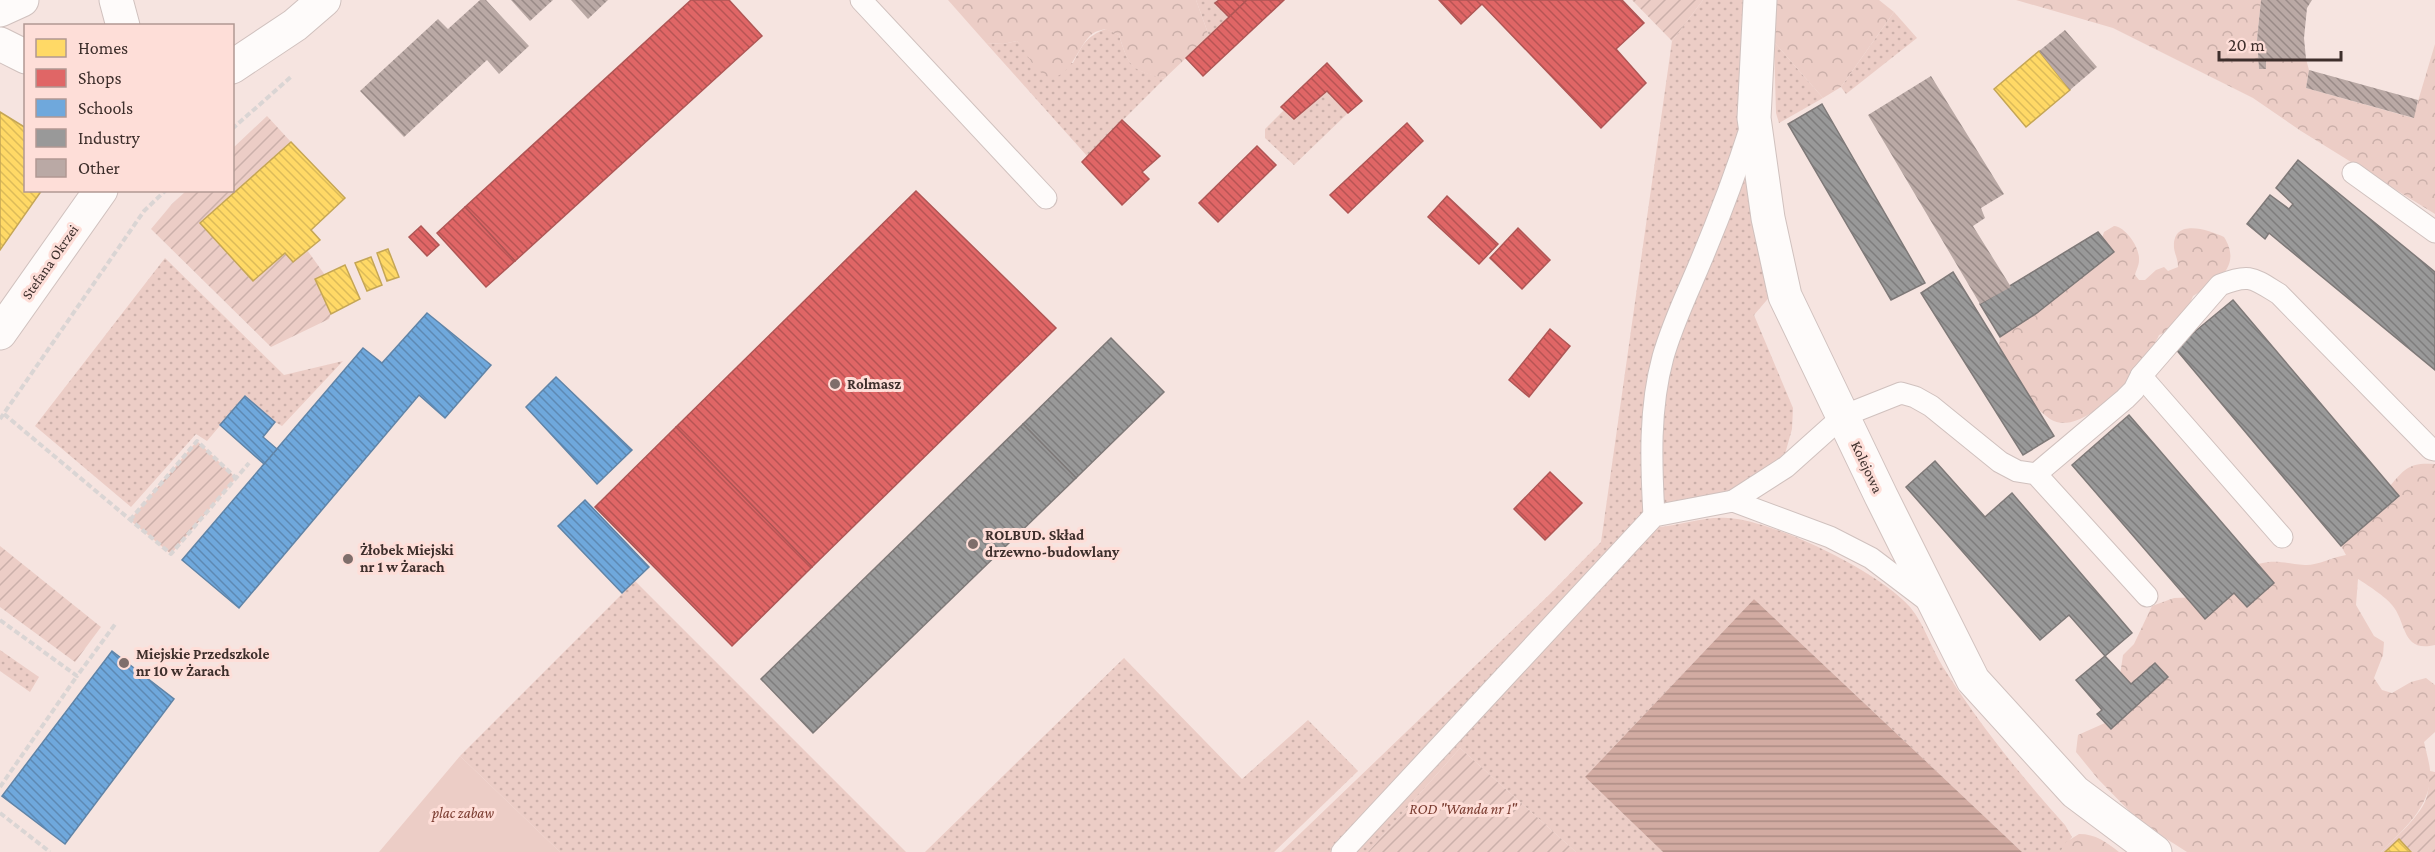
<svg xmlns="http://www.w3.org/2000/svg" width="2435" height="852" font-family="'Crimson Pro',serif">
  <defs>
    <pattern id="grass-dots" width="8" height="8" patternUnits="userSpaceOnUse" patternTransform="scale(1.5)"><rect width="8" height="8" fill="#eccdc6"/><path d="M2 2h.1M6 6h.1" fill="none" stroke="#cbb0aa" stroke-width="1.8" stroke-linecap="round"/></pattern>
    <pattern id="forest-crowns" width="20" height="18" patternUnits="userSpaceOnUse" patternTransform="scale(1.5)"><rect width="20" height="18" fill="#eccdc6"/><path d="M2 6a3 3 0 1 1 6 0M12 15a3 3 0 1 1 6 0" fill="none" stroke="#cbb0aa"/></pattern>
    <pattern id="garden-furrows" width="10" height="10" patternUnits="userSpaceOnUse" patternTransform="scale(1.5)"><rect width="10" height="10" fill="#eccdc6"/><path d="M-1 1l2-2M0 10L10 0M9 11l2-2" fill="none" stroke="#cbb0aa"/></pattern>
    <pattern id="water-rules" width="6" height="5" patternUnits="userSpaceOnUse" patternTransform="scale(1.5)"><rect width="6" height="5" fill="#d2aba2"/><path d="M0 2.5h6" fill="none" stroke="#ac8c84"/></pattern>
    <pattern id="homes-back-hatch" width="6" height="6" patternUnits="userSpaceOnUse" patternTransform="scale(1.5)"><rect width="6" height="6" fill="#ffd966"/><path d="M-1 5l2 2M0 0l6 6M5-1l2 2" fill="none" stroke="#dcbb59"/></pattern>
    <pattern id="shops-back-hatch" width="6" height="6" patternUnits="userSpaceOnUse" patternTransform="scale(1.5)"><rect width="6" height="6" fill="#e06666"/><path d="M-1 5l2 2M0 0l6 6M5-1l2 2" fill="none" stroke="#b75454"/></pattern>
    <pattern id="schools-back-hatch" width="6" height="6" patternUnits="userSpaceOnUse" patternTransform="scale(1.5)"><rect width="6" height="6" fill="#6fa8dc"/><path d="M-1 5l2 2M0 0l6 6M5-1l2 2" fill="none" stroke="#5d89b3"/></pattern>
    <pattern id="industry-back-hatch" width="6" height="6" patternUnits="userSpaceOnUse" patternTransform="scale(1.5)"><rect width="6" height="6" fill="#999"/><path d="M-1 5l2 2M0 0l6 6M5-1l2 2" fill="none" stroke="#7e7d7d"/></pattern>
    <pattern id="building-back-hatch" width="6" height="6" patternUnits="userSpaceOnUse" patternTransform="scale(1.5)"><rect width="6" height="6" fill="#baa9a5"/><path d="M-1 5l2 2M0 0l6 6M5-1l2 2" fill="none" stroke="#998a87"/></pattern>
  </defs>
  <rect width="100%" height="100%" fill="#f6e4e0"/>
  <!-- grass -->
  <g fill="url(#grass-dots)">
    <polygon points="1196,0 1219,0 1216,3 1229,17 1209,36"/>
    <path d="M1703,0H1748L1772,294L1754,315L1793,408L1792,429L1785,454L1771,469L1734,492L1673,505L1660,527C1682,525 1705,516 1728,518C1775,521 1878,571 1910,607C1924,623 1931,648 1943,667C1979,724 2020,775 2065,825L2072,837L2060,852H2022L1754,599L1585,777L1663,852H1576L1460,748L1368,852H1281L1551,593L1601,542L1672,41Z"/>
    <polygon points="1894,12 1917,38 1846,94 1841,87"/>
    <path d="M1106,29L1119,35C1129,67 1131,70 1165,78L1087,156L986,43L1003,44L1017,41L1024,47L1032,63H1073C1082,46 1086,36 1106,29Z"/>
    <polygon points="1774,42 1823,98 1779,123 1776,113"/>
    <polygon points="1327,91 1348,113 1294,165 1265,138 1265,129 1284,110 1294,119"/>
    <polygon points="165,258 284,375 343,361 282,426 275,422 245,396 207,441 196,434 131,507 35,426"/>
    <polygon points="635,581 906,852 560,852 460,756"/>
    <polygon points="0,650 39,677 30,692 0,671"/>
    <polygon points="1124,658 1242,779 1308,720 1358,771 1274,852 925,852"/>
  </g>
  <!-- forest -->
  <g fill="url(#forest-crowns)">
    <path d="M948,0H1196L1209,36L1165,78C1131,71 1129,67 1119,35L1105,29C1102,30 1096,31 1092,34C1077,45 1066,94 1039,71C1029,63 1027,50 1017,41L1003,44L986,43Z"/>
    <polygon points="1777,0 1879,0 1894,12 1841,87 1823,98 1774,42"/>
    <polygon points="2016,0 2261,0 2257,40 2259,69 2266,69 2266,60 2306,59 2309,70 2306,88 2413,118 2435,44 2435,214 2301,131 2253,98 2113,28"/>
    <path d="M2114,226C2126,227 2140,248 2139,260C2139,266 2136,270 2135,275L2139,280H2145L2156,270L2164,267L2168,271L2178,267C2178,259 2175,255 2174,248C2172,217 2209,230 2224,237C2243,267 2216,283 2193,296C2185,317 2180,328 2159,335C2147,363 2085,441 2050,419C2027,404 2013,370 1999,347L2000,337L2037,313L2102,238L2104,232Z"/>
    <path d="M2435,464V645C2401,653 2407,622 2392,605C2386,597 2366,584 2358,579L2356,605L2374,636L2384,642L2383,655L2374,678L2382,690L2392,693L2411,682L2426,678L2435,685V732L2424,742C2426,751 2429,761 2430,770C2433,805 2404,829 2381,852H2187L2140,822L2098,779L2076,752L2078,735L2123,715L2119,682L2123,655L2134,644L2152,606L2174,598L2230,596L2248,584L2258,564C2279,559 2285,564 2305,565C2315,566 2334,557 2346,555L2341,546L2399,497L2390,486C2405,468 2410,462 2435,464Z"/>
    <path d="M2079,834C2096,834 2106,842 2119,852H2060L2066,842Z"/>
  </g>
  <!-- park -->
  <polygon fill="#eccdc6" points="460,756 560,852 379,852"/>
  <!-- garden -->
  <g fill="url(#garden-furrows)">
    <polygon points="1632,0 1703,0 1672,41"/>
    <polygon points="267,116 291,142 200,223 253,281 285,253 293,262 307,250 325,275 315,280 331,314 329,319 271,347 151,229 172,204 186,191 232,190 233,148"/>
    <polygon points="197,441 236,478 171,554 130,520"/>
    <polygon points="0,546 101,627 75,662 0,607"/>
    <polygon points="1460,748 1576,852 1368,852"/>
    <path d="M2430,771L2435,772V852H2381C2394,839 2423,814 2427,796C2429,788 2429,779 2430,771Z"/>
  </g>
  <!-- water -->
  <polygon fill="url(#water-rules)" points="1754,599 2022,852 1663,852 1585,777"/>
  <!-- homes -->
  <g fill="url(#homes-back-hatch)" stroke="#c5a655" stroke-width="1.5">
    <polygon points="2039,51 2070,90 2026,127 1994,89"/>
    <polygon points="0,112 26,128 26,190 42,190 0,250"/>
    <polygon points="291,142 345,198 311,230 320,240 293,262 285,253 253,281 200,223"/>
    <polygon points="388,249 399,277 387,281 377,253"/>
    <polygon points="371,257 382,285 367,291 355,263"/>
    <polygon points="345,265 360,299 331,314 315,279"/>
    <polygon points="2399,839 2411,852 2385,852"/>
  </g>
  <!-- shops -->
  <g fill="url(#shops-back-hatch)" stroke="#af5655" stroke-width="1.5">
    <polygon points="691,0 729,0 762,36 515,261 465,207"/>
    <polygon points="1219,0 1247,0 1229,17 1215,3"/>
    <polygon points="1247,0 1284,0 1203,76 1186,58"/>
    <polygon points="1439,0 1622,0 1644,23 1616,49 1646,83 1601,128 1482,4 1461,24"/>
    <polygon points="1327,63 1362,101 1348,113 1327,91 1294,119 1281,107"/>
    <polygon points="1122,120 1160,156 1142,172 1149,179 1122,205 1082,162"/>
    <polygon points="1407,123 1423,141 1348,213 1330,195"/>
    <polygon points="1257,146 1276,165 1218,222 1199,203"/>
    <polygon points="916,191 1056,328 812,567 676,427"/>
    <polygon points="1447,196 1498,244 1479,264 1428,217"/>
    <polygon points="465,207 515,261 486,287 437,233"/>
    <polygon points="421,226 439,245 427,256 409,237"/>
    <polygon points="1518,228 1550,260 1522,289 1490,258"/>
    <polygon points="1550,329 1570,346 1529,397 1509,380"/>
    <polygon points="676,427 812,567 732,646 595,507"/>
    <polygon points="1550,472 1582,503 1545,540 1514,509"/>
  </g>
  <!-- schools -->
  <g fill="url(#schools-back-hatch)" stroke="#6084a7" stroke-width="1.5">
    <polygon points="427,313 491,365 445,418 419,395 239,608 182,560 363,348 382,363"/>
    <polygon points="556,377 632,450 597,484 526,407"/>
    <polygon points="245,396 275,422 263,437 277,449 264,464 220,425"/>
    <polygon points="585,500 649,567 622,593 558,526"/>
    <polygon points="112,651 174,699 65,844 2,796"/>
  </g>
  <!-- industry -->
  <g fill="url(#industry-back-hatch)" stroke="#7e7978" stroke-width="1.5">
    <polygon points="1822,104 1925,283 1891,300 1788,124"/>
    <polygon points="2298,160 2435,272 2435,370 2269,233 2265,239 2247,224 2270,195 2289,209 2293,204 2276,188"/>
    <polygon points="2098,232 2114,252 2037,313 2000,337 1980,304"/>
    <polygon points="1953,272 2054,436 2023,455 1921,293"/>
    <polygon points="2233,300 2399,496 2341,546 2175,348"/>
    <polygon points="1111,338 1164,392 1076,478 1023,424"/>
    <polygon points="2129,415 2274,583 2247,607 2234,593 2205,619 2072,465"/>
    <polygon points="1023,424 1076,478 813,733 761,679"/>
    <polygon points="1935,461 1985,517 2012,493 2132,633 2105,656 2069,615 2040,640 1906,487"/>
    <polygon points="2105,656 2131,684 2155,663 2168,677 2111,729 2097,714 2102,710 2076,680"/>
  </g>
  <!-- building -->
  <g fill="url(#building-back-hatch)">
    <polygon points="480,0 486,0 529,46 499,74 487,60 404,137 360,91 438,19 448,29"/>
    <polygon points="511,0 553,0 530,21"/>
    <polygon points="571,0 608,0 588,19"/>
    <polygon points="2261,0 2312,0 2307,8 2304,38 2306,59 2266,60 2266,69 2259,69 2257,40"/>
    <polygon points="2065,30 2097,67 2070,90 2039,51"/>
    <polygon points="2309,70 2418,100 2414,118 2306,88"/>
    <polygon points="1931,76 2004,194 1981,208 1985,218 1973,226 2011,287 1980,304 1868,115"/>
  </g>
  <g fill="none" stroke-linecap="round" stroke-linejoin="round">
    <!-- lane casing -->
    <g stroke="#d0c1be" stroke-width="23">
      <g id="lane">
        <polyline points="861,0 1046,198"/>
        <polyline points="2353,173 2435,232"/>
        <polyline points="2141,376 2282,537"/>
        <path d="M2036,474L2125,399L2134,390L2141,376L2220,285C2250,273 2253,278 2279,294L2431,449L2435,450"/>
        <polyline points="1733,501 1786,467 1843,416 1901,393 1915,397 1931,406 2000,462 2017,471 2036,474 2147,596"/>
        <path d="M1654,516C1651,463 1649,408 1663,357C1672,325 1687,294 1700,263C1719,218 1736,173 1751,126"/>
        <polyline points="1342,852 1654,516 1733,501 1830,537 1871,558 1929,602"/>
      </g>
    </g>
    <!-- street casing -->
    <g stroke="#d0c1be" stroke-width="35">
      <g id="street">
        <polyline points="1760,0 1754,118 1768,218 1785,296 1881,496 1973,680 2075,792 2155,852"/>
        <polyline points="0,44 26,57"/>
        <polyline points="232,67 295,25 324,0"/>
      </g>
    </g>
    <!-- secondary casing -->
    <g stroke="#d0c1be" stroke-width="35">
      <g id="secondary">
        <polyline points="116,0 123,26"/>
        <polyline points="0,10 22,0"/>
        <polyline points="0,333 101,190"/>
      </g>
    </g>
    <!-- path -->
    <g stroke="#dad5d4" stroke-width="4" stroke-dasharray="6 3" stroke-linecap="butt">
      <polyline points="232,129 292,76"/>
      <polyline points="4,414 171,554 249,463"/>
      <polyline points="0,419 144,211 166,190"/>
      <polyline points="130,520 197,441 236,478"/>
      <polyline points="0,620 77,676 116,623"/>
      <polyline points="0,787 77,676"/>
      <polyline points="0,813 50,852"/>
    </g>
    <!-- lane -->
    <use href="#lane" stroke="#fefbfa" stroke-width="21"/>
    <!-- street -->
    <use href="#street" stroke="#fefbfa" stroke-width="33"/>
    <!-- secondary -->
    <use href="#secondary" stroke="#fefbfa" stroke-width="33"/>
  </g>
  <!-- markers -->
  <g fill="#7e6e6b" stroke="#feded8" stroke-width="2">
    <circle cx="835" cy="384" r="6"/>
    <circle cx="973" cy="544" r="6"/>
    <circle cx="348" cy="559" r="6"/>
    <circle cx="124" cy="663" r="6"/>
  </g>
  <g text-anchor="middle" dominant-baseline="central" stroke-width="6" stroke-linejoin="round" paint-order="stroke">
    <!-- street labels -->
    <g font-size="15" fill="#3e2f2c" stroke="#feded8">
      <text transform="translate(50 262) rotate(-55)">Stefana Okrzei</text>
      <text transform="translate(1867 467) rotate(65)">Kolejowa</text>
    </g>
    <!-- poi labels -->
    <g font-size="15" font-weight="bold" fill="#3e2f2c" stroke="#feded8" text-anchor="start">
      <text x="847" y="384">Rolmasz</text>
      <text x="985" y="535">ROLBUD. Skład<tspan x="985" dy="17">drzewno-budowlany</tspan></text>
      <text x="360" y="550">Żłobek Miejski<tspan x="360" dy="17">nr 1 w Żarach</tspan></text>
      <text x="136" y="654">Miejskie Przedszkole<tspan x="136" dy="17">nr 10 w Żarach</tspan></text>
    </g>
    <!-- park labels -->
    <g font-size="15" font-style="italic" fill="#7a3b2f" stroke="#feded8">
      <text x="1463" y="809">ROD "Wanda nr 1"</text>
      <text x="463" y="813">plac zabaw</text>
    </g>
  </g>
  <!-- legend -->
  <rect x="24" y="24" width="210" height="168" fill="#feded8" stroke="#b19893" stroke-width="1.5"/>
  <rect x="36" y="39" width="30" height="18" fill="#ffd966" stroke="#b19893" stroke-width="1.5"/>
  <text x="78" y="54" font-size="18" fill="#3e2f2c">Homes</text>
  <rect x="36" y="69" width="30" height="18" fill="#e06666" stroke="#b19893" stroke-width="1.5"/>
  <text x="78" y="84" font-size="18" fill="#3e2f2c">Shops</text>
  <rect x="36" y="99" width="30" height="18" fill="#6fa8dc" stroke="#b19893" stroke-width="1.5"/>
  <text x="78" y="114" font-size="18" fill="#3e2f2c">Schools</text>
  <rect x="36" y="129" width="30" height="18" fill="#999999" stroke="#b19893" stroke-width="1.5"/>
  <text x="78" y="144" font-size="18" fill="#3e2f2c">Industry</text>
  <rect x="36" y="159" width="30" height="18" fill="#baa9a5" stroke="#b19893" stroke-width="1.5"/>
  <text x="78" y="174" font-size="18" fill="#3e2f2c">Other</text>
  <!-- scale -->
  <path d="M2219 51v9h122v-9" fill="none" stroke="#3e2f2c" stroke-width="3"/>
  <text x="2228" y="51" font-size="18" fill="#3e2f2c" stroke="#feded8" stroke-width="4.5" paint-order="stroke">20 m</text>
</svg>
